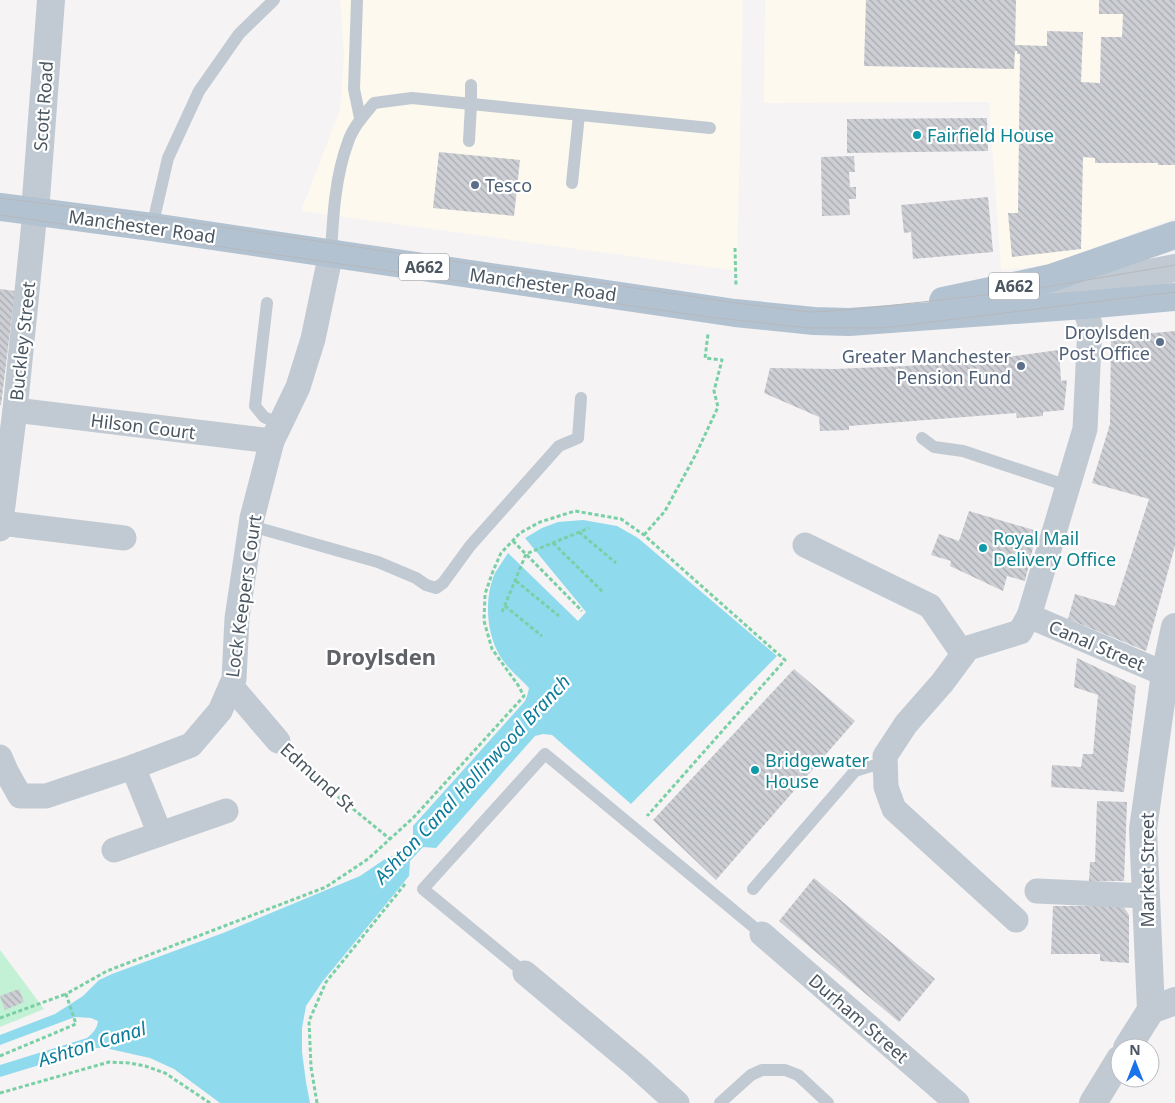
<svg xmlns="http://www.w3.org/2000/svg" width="1175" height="1103" font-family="'Noto Sans',sans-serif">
  <defs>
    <pattern id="building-back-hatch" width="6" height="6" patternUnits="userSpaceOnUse" patternTransform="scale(1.25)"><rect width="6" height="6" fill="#cdcfd5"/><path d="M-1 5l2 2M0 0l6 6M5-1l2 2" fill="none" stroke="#a8abb0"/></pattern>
  </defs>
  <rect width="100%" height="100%" fill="#f5f3f3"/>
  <!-- commercial -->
  <g fill="#fdf9ef">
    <polygon points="340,0 743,0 737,271 301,211 340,110 344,55"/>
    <polygon points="765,0 1175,0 1175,218 1048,265 1001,270 989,102 764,103"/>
  </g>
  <!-- pitch -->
  <polygon fill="#c3f1d5" points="0,950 44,1009 0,1027"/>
  <!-- water -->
  <path fill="#90daee" d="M583,520L617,526L638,538L777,656L631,804L552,735L543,734L535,736L436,848L423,847L410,861L409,876L323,981L306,1006L302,1028V1052L306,1082L310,1103H220L174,1069L150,1058L105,1048H90L72,1055L0,1077V1065L87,1038C93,1033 97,1029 98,1021L91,1018L75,1017L0,1045V1035L55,1014L83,996L99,980L112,974L223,933L360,876L388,857L402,854L413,840V826L525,701L527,696L529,688C519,677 508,669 500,656C486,633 484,598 495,573C499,566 504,560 508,553L578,621L586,612L525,538L542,528L558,522Z"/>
  <!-- building -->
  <g fill="url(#building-back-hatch)">
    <polygon points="866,0 1016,0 1015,45 1047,46 1047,31 1083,32 1081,82 1100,83 1101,37 1122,37 1123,14 1099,14 1099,0 1175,0 1175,165 1158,165 1158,163 1095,163 1095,158 1083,157 1081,249 1012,257 1008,213 1018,213 1020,54 1017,54 1017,51 1015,51 1014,69 864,66"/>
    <polygon points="987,118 988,151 847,153 847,119"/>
    <polygon points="439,152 520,160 514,216 433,208"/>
    <polygon points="854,156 855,172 849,172 850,187 856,187 856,199 849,199 850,215 822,216 821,157"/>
    <polygon points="988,197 993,252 913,259 911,232 904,233 901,205"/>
    <polygon points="0,289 15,291 1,405 0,405"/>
    <polygon points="1175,331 1175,546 1146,651 1068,619 1075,594 1115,606 1149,499 1092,483 1110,424 1111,334 1154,333"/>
    <polygon points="1059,350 1061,381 1067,380 1064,410 1043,412 1043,416 1017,418 1016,413 849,426 849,430 820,431 819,417 764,393 770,368 835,369 906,366 1015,356"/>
    <polygon points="969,511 1037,531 1025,581 1007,576 1003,591 950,566 951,561 931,555 939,534 959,541"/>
    <polygon points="1077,658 1136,686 1124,792 1051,787 1052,765 1081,767 1083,754 1093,754 1098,695 1074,687"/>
    <polygon points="794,669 855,721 716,880 653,820"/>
    <polygon points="1097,801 1127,802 1124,881 1089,881 1090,862 1095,862"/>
    <polygon points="814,878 935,979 899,1022 779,921"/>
    <polygon points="1053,906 1123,906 1129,915 1129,963 1100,961 1100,954 1051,954"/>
    <polygon points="19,989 24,1002 5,1010 0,996"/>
  </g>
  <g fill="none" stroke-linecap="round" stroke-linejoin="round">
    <!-- path -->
    <g stroke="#7ad0a6" stroke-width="3" stroke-dasharray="4 2.5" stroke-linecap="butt">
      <polyline points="735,248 736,287"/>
      <polyline points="579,532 616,563"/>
      <polyline points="644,535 665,511 696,454 718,407 714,391 722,360 705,358 708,334"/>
      <polyline points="513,541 582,611"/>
      <polyline points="553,543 604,593"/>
      <polyline points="516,581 559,616"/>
      <polyline points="505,606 542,636"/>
      <polyline points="502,612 526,554 589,528"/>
      <polyline points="294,758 304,769 390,839"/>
      <polyline points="0,1018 66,994"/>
      <polyline points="0,1056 76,1024 66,994 107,971 326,887 368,859 414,817 524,696 518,685 492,649 484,621 485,594 493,571 501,553 520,533 540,522 575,511 621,519 644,535 785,660 648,815 647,814"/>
      <polyline points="0,1093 109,1062 129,1063 145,1066 165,1073 210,1103"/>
      <polyline points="317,1103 311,1067 309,1021 326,982 405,884"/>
    </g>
    <!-- service -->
    <g stroke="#c1cad2" stroke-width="12">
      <polyline points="357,0 354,89 360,118"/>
      <polyline points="469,141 471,104 471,85"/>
      <polyline points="572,183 579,115"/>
      <polyline points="152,227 168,158 199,91 239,34 274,0"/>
      <path d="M331,253C333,216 335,177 348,142C353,127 364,115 374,103L412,98L710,128"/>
      <polyline points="267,303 255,406 264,417 280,424"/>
      <polyline points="922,438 934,447 963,451 1068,486"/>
      <polyline points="251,526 378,562 416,578 426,585 436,588 443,583 470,546 559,446 578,438 581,398"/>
      <polyline points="753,889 855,771 871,766 885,767"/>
      <polyline points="525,973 423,889 545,754 762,934"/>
      <polyline points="720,1103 751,1075 762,1070 785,1070 798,1075 828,1103"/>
    </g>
    <!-- minor -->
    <g stroke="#c1cad2" stroke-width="25">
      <polyline points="15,410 272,441"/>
      <polyline points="1,523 124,538"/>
      <polyline points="0,529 15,410 35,212"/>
      <polyline points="805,545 930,606 963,654"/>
      <polyline points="1029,616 1165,674"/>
      <polyline points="231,686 278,741"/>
      <polyline points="0,757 6,771 20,796 46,796 133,767 191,745 220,711 234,679 237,618 252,518 272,441 298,387 313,339 331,253"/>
      <polyline points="133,767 160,834"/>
      <polyline points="114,850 226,811"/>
      <polyline points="1037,891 1146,896"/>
      <polyline points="1016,920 894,809 886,787 885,756 906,724 942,683 968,648 1020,632 1029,616 1085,429 1090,325 1084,305"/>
      <polyline points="762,934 957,1103"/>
      <polyline points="525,973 635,1065 677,1103"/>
    </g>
    <!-- tertiary -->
    <g stroke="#c1cad2" stroke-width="28">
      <polyline points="35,212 51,0"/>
      <polyline points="1020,291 1065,290 1175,268"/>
      <polyline points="1151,1010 1175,1001"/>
      <polyline points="1127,1048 1151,1010 1143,829 1165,674 1175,627"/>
      <polyline points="1093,1103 1120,1059"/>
    </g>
    <!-- primary -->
    <g stroke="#b3c2d1" stroke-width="28">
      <polyline points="0,207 152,227 735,313 814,321 849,322 1084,305 1175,297"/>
      <polyline points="943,301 1051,278 1175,235"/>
    </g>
    <!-- tram -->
    <g stroke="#b5b8bd" stroke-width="1">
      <polyline points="0,198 154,217 736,303 810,312 849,310 1022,291 1175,265"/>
      <polyline points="0,215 709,317 809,328 882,328 1175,292"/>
    </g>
  </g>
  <!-- markers -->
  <g fill="#0f9aa8" stroke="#fff" stroke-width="2">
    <circle cx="917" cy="135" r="5"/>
    <circle cx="983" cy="548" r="5"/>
    <circle cx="755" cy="770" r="5"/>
  </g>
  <g fill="#5c6f8a" stroke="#fff" stroke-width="2">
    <circle cx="475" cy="185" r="5"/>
    <circle cx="1160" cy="342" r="5"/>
    <circle cx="1021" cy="366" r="5"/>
  </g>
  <g text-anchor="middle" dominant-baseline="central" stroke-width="4.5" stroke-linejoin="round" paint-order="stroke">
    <!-- shield labels -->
    <g fill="#fff" stroke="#808990" stroke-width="1">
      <rect x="399" y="253.5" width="50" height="27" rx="4"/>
      <rect x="989" y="272.5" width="50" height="27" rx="4"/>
    </g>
    <g font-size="16" font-weight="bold" fill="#4a5661">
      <text x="424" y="267">A662</text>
      <text x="1014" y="286">A662</text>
    </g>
    <!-- street labels -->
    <g font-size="18" fill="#4a5661" stroke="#fff">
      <text transform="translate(43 106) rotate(-86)">Scott Road</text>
      <text transform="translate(142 226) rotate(8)">Manchester Road</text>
      <text transform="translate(543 284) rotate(8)">Manchester Road</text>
      <text transform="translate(22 341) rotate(-84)">Buckley Street</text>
      <text transform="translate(143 426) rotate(7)">Hilson Court</text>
      <text transform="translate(243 596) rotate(-82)">Lock Keepers Court</text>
      <text transform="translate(1097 645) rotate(23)">Canal Street</text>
      <text transform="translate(318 777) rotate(42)">Edmund St</text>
      <text transform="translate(1147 870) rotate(-90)">Market Street</text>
      <text transform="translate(859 1018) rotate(41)">Durham Street</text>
    </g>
    <!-- culture labels -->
    <g font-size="18" fill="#0d838f" stroke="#fff" text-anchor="start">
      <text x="927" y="135">Fairfield House</text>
      <text x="993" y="538">Royal Mail<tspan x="993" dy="21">Delivery Office</tspan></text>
      <text x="765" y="760">Bridgewater<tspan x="765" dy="21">House</tspan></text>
    </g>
    <!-- service labels -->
    <g font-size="18" fill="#4e5e75" stroke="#fff" text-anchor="end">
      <text x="485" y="185" text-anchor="start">Tesco</text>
      <text x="1150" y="332">Droylsden<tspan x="1150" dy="21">Post Office</tspan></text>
      <text x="1011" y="356">Greater Manchester<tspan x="1011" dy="21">Pension Fund</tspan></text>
    </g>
    <!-- water labels -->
    <g font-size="19" font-style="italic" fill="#0c7c9b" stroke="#fff">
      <text transform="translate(472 779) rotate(-47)">Ashton Canal Hollinwood Branch</text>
      <text transform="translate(92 1044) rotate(-17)">Ashton Canal</text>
    </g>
    <!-- district labels -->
    <g font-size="22" font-weight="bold" fill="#5f6368" stroke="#fff">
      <text x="381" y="656">Droylsden</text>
    </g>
  </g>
  <!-- north arrow -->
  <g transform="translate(1135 1063)"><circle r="24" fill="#ffffff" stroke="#b7bbc0"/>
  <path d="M0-4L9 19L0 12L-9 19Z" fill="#1a73e8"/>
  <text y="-8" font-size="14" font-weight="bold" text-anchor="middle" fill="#4a5661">N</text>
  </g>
</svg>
